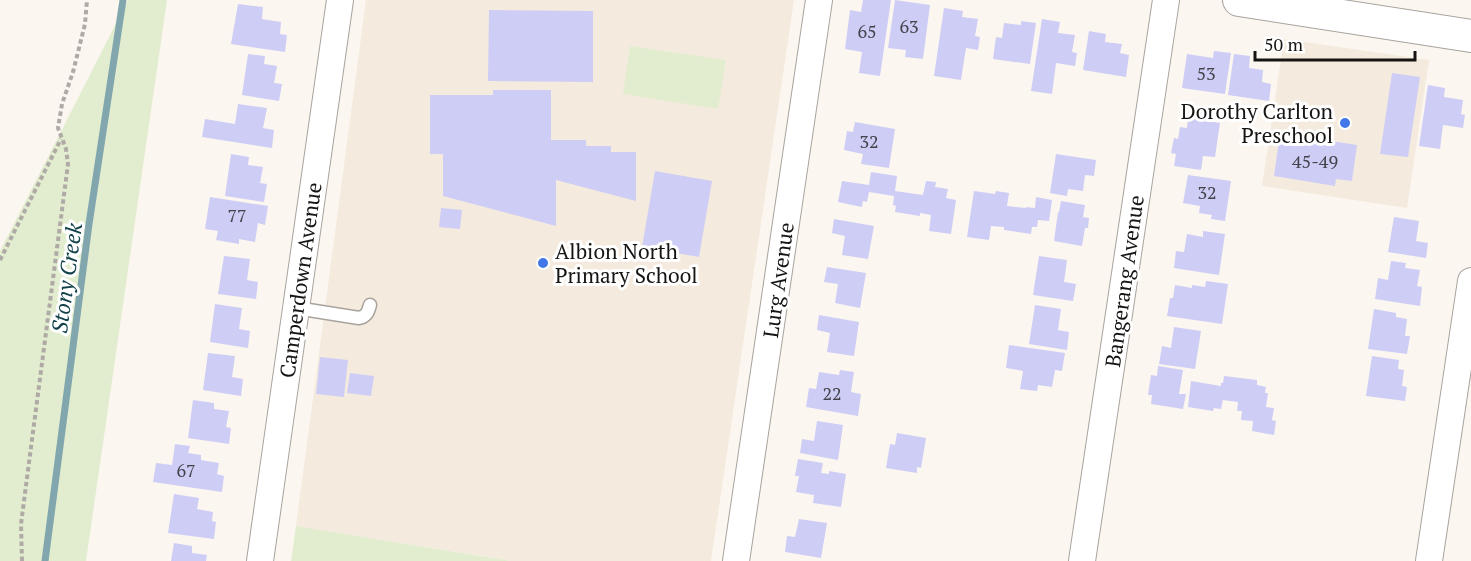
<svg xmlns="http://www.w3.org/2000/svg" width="1471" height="561" font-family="'PT Serif',serif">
  <rect width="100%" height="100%" fill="#fcf6f0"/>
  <!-- built -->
  <g fill="#f4ebde">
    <polygon points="366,0 794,0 711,561 511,561 296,526"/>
    <polygon points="1284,39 1429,60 1407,208 1262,186"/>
  </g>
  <!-- green -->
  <g fill="#e2edcf">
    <polygon points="128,0 167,0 86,561 0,561 0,251"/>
    <polygon points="630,46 726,60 718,109 623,94"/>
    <polygon points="296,526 511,561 291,561"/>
  </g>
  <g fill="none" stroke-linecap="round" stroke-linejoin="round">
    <!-- stream -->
    <polyline stroke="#81a6ad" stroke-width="7" points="45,561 89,224 123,0"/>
  </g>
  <!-- building -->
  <g fill="#cecdf6">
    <polygon points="863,0 891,0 880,76 859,73 862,52 845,49 850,10 861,12"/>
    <polygon points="895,0 930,5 923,59 905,57 906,50 888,48"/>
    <polygon points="238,4 263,7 262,19 281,22 280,34 287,35 285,52 231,44"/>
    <polygon points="944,8 963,11 962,17 978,19 975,36 980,37 978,50 966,48 961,80 934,76"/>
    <polygon points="489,10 593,11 593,82 488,81"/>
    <polygon points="1042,19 1060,22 1058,33 1075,35 1072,52 1077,53 1075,66 1056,63 1052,94 1031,91"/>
    <polygon points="1021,21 1036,23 1030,64 993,59 996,37 1002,38 1004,23 1021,25"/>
    <polygon points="1089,31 1106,34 1105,42 1122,44 1120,53 1129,55 1126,77 1083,70"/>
    <polygon points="1214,51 1231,53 1225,94 1182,88 1187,54 1213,58"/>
    <polygon points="248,54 265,56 264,64 277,66 274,83 282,84 279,101 242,95"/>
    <polygon points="1234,54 1250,56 1249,68 1263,70 1262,82 1271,84 1269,101 1228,95"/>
    <polygon points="1392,73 1420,77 1408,157 1380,154"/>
    <polygon points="1428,85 1445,88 1444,97 1463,100 1461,114 1465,115 1463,128 1443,125 1440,149 1419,146"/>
    <polygon points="493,90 551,90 551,140 586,140 586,146 611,146 611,152 636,152 636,201 556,180 556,226 443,196 443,154 430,154 430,95 493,95"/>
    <polygon points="238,104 267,108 263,128 274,130 272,148 202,137 205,119 235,124"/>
    <polygon points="1188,118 1220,123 1215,157 1203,156 1201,170 1174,166 1176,154 1171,153 1174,138 1178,139 1180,127 1187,128"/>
    <polygon points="855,122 895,129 889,168 861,164 863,154 844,150 847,131 853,132"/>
    <polygon points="1280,133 1357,145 1352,181 1336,179 1335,186 1274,176"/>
    <polygon points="231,154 249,157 248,165 263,167 260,183 267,184 264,202 225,196"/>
    <polygon points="1056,154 1096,160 1094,176 1085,175 1083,191 1068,189 1067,196 1050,193"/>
    <polygon points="655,171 712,181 699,257 642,247"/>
    <polygon points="871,172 897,176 895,191 923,195 926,181 936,182 935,187 948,189 946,198 956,200 951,234 929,231 931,215 920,213 920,216 895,212 896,206 893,205 894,196 869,192 867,202 863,201 862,207 838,202 842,181 869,185"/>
    <polygon points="1188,175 1231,181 1225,221 1211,219 1212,215 1199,213 1200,206 1183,203"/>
    <polygon points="974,191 995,194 996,191 1009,193 1007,206 1026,208 1026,207 1035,208 1036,197 1052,200 1049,221 1038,220 1037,227 1032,227 1031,234 1004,230 1004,227 991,226 989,240 967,237"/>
    <polygon points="210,197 268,206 265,225 258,223 255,242 239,239 239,244 216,240 218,231 205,229"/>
    <polygon points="1061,201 1085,205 1083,217 1089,218 1088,228 1085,228 1082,246 1054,241 1058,212 1059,212"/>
    <polygon points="441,208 462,210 460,229 439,227"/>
    <polygon points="1394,217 1419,221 1416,241 1428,243 1426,258 1388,252"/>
    <polygon points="834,219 874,226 868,259 842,255 845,236 832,233"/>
    <polygon points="1203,231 1225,234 1219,275 1174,268 1176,251 1184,252 1187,234 1203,237"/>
    <polygon points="224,256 250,259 247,280 258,282 256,299 218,294"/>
    <polygon points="1039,256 1067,260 1064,282 1076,284 1073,301 1033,295"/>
    <polygon points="1391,261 1406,263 1405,268 1420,270 1417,286 1422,287 1420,306 1375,299 1378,278 1388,280"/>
    <polygon points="827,267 866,273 860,308 835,303 838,284 824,282"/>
    <polygon points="1206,281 1228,284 1222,324 1167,316 1170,298 1173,298 1175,285 1192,288 1192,285 1205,287"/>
    <polygon points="215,304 242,308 239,329 250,331 248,348 210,342"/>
    <polygon points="1035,305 1061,309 1058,330 1069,332 1067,350 1029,344"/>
    <polygon points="1374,309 1396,313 1396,317 1407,319 1405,336 1410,336 1407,354 1368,349"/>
    <polygon points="819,315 859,322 854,356 827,352 830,333 817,330"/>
    <polygon points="1174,327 1201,331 1195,369 1159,364 1162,346 1171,348"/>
    <polygon points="1009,345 1065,353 1062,371 1055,370 1052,387 1038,385 1037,391 1020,389 1023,371 1006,368"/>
    <polygon points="208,353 235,356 232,377 243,379 241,396 203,390"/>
    <polygon points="1372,356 1399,360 1398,369 1404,370 1402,386 1407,387 1405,401 1366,396"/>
    <polygon points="320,357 348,360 344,397 316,394"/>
    <polygon points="1158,366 1183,370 1179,394 1186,394 1183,409 1151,404 1152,395 1148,395 1151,375 1157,376"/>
    <polygon points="840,370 854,372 851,392 861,394 858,416 806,407 809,388 816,389 819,372 839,375"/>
    <polygon points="350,373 374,376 371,396 347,393"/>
    <polygon points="1224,376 1257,380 1257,385 1266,387 1265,393 1268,393 1266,407 1274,408 1272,420 1276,421 1274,435 1252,431 1253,421 1241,420 1242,411 1237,411 1238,402 1223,400 1221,409 1214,408 1213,411 1188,407 1191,381 1221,386 1221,383 1223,383"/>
    <polygon points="193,400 214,403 214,409 229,411 226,427 231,428 229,444 188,438"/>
    <polygon points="817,421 843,425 838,460 800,453 802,439 814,441"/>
    <polygon points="897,433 926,438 921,468 917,467 917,473 886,468 890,444 895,445"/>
    <polygon points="175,444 190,446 188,453 201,455 201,460 219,463 217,474 224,476 222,492 153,482 156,463 172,465"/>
    <polygon points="798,459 823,463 821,473 829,474 829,471 846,474 841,507 813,503 814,495 796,492 799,476 795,476"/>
    <polygon points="174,494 199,498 197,509 213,512 212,521 216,522 214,539 168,533"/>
    <polygon points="799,519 827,523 821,558 785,552 787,536 795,537"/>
    <polygon points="174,543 192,546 192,553 207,555 206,561 171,561"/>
  </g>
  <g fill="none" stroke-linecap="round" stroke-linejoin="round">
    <!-- service casing -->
    <g stroke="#a8a39d" stroke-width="15">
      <path id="service" d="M296,308L359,318C367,316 368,312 370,305"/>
    </g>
    <!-- minor casing -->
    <g stroke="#a8a39d" stroke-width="28">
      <g id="minor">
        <polyline points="260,561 340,0"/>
        <polyline points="736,561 819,0"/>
        <polyline points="1082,561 1166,0"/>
        <polyline points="1429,561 1471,281"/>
      </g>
    </g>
    <!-- tertiary casing -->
    <g stroke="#a8a39d" stroke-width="34">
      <polyline id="tertiary" points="1239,0 1471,36"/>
    </g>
    <!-- path -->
    <g stroke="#afaaa6" stroke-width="4" stroke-dasharray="4.5 3" stroke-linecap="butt">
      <polyline points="0,260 61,139"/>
      <polyline points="22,561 21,524 68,164 66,149 58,128 62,104 73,72 85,24 87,0"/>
    </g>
    <!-- service -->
    <use href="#service" stroke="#fff" stroke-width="12"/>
    <!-- minor -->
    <use href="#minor" stroke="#fff" stroke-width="26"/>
    <!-- tertiary -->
    <use href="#tertiary" stroke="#fff" stroke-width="32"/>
  </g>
  <!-- markers -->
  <g fill="#4177e8" stroke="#fff" stroke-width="2">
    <circle cx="1345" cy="123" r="6"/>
    <circle cx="543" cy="263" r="6"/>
  </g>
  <g text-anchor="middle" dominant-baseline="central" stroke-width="6" stroke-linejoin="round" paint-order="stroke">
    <!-- number labels -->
    <g font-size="18" fill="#44424b">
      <text x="909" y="26">63</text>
      <text x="867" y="31">65</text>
      <text x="1206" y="73">53</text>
      <text x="869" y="141">32</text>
      <text x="1315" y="161">45-49</text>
      <text x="1207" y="192">32</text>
      <text x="237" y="215">77</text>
      <text x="832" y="393">22</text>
      <text x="186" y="470">67</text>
    </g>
    <!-- poi labels -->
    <g font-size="21" fill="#161412" stroke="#fff" text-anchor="end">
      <text x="1333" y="111">Dorothy Carlton<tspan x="1333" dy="24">Preschool</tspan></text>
      <text x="555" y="251" text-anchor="start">Albion North<tspan x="555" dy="24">Primary School</tspan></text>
    </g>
    <!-- street labels -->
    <g font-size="21" fill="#161412" stroke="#fff">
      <text transform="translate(300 280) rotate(-82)">Camperdown Avenue</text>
      <text transform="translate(778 280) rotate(-82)">Lurg Avenue</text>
      <text transform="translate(1124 281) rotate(-82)">Bangerang Avenue</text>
    </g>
    <!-- water labels -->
    <g font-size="22" font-style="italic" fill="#12414a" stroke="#fff">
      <text transform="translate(66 278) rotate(-82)">Stony Creek</text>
    </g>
  </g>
  <!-- scale -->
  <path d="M1255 51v9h160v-9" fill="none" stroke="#161412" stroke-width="3"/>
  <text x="1264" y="51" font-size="18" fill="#161412" stroke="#ffffff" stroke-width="4.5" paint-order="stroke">50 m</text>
</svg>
